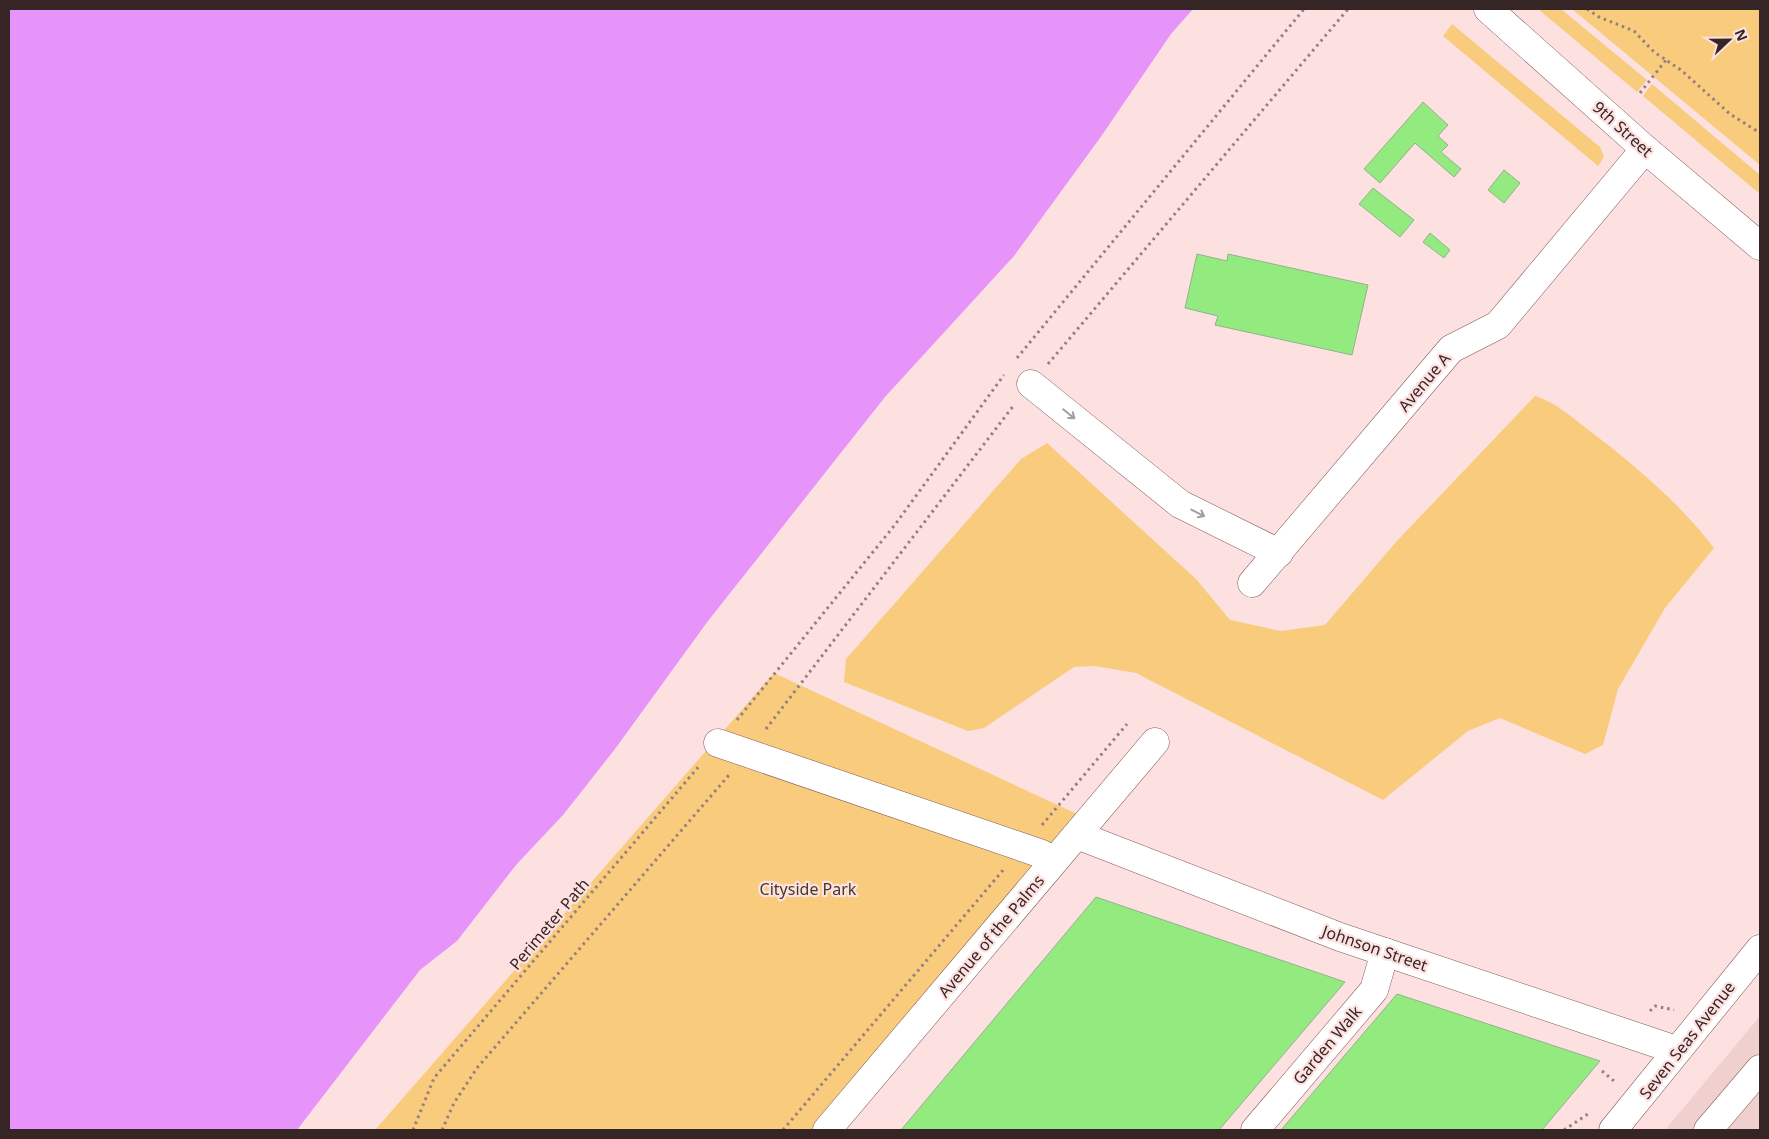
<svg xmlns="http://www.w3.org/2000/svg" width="1769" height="1139" font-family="'Noto Sans',sans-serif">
  <rect width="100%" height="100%" fill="#fde1e0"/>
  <!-- built -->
  <polygon fill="#f0d0cf" points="1760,1016 1760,1130 1665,1130"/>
  <!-- green -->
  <g fill="#f8cb7d">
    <polygon points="1538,9 1561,9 1647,80 1637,92"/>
    <polygon points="1572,9 1760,9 1760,165"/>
    <polygon points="1452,24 1600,147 1604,157 1598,166 1443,36"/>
    <polygon points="1652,84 1760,175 1760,194 1643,96"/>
    <path d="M1535,396C1555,402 1569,415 1586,428C1632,463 1679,502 1714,548L1665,608L1618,689L1603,745L1585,754L1500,718L1468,731L1383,800L1136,673L1095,666L1074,667L984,728L968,731L844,682L846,659L1021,459L1047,443L1196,579L1230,620L1281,631L1325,625L1396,542Z"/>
    <polygon points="774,673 1092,821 818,1130 375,1130"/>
  </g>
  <!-- water -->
  <polygon fill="#e794fa" points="9,9 1243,9 332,1130 9,1130"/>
  <!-- pier -->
  <polygon fill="#fde1e0" points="1193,9 1246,9 1092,210 335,1130 297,1130 420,970 457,941 516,865 563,815 615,749 708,621 885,397 1014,256 1100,138 1171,34"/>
  <!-- building -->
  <g fill="#93eb80" stroke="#96af90">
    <polygon points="1423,102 1448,125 1438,136 1448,145 1441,152 1461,169 1454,177 1415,143 1380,183 1364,169"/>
    <polygon points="1504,170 1520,183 1504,203 1488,190"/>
    <polygon points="1373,188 1414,220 1400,237 1359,204"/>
    <polygon points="1430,233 1450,250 1444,258 1423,242"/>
    <polygon points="1197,254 1227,261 1228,254 1368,285 1352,355 1215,325 1218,316 1185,308"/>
    <polygon points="1096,897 1345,982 1219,1130 901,1130"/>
    <polygon points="1397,994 1600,1061 1542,1130 1281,1130"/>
  </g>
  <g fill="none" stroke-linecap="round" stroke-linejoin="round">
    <!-- minor casing -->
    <g stroke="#825a5a" stroke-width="29">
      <g id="minor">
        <polyline points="1488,9 1645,149 1760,246"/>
        <polyline points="1031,384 1180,504 1279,553"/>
        <polyline points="1252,583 1451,349 1498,325 1645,149"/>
        <polyline points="718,743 1042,854"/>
        <polyline points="1077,835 1340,937 1676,1050"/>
        <polyline points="827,1130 1155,742"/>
        <polyline points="1255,1130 1374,990 1385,952"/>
        <polyline points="1613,1130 1760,949"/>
        <polyline points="1708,1130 1760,1069"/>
      </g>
    </g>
    <!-- path -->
    <g stroke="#967f7f" stroke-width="3" stroke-dasharray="2.5 4" stroke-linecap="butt">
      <polyline points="1587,9 1599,17 1634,31 1654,52 1681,70 1730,114 1760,133"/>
      <polyline points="1640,93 1666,60"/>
      <polyline points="1017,358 1304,9"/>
      <polyline points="1048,364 1348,9"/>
      <polyline points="737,720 894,526 1004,375"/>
      <polyline points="766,729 1014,405"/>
      <polyline points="1042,825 1127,724"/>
      <polyline points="1650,1011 1655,1006 1674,1010"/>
      <polyline points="1602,1071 1614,1081"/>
      <polyline points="413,1130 434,1078 700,765"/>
      <polyline points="442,1130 454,1103 477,1068 729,775"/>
      <polyline points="783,1130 1004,869"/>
      <polyline points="1564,1130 1588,1114"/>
    </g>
    <!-- minor -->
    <use href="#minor" stroke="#fff" stroke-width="28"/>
  </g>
  <!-- one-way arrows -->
  <defs><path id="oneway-shaft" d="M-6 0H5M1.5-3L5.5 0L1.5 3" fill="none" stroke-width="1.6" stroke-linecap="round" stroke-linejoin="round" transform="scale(1.25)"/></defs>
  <g stroke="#a59d9d">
    <use href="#oneway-shaft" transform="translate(1069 414) rotate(39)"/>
    <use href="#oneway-shaft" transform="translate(1198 513) rotate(27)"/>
  </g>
  <g text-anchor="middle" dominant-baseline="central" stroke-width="4.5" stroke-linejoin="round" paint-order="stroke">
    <!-- street labels -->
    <g font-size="16" fill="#362525" stroke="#fde1e0">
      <text transform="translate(1623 129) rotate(42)">9th Street</text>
      <text transform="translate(1424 382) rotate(-50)">Avenue A</text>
      <text transform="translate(549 924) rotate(-50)">Perimeter Path</text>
      <text transform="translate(991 936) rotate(-50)">Avenue of the Palms</text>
      <text transform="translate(1375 948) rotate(19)">Johnson Street</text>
      <text transform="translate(1687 1040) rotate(-52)">Seven Seas Avenue</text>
      <text transform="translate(1327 1045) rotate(-50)">Garden Walk</text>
    </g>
    <!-- park labels -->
    <g font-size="16" fill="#473a24" stroke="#fde1e0">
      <text x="808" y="889">Cityside Park</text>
    </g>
  </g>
  <!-- border -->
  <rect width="1769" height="1139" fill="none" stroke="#362525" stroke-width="20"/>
  <!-- north arrow -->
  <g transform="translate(1729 40) rotate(68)" stroke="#fde1e0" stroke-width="4" paint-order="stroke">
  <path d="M0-4L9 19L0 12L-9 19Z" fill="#362525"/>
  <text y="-8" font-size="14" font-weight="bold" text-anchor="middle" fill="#362525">N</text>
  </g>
</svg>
